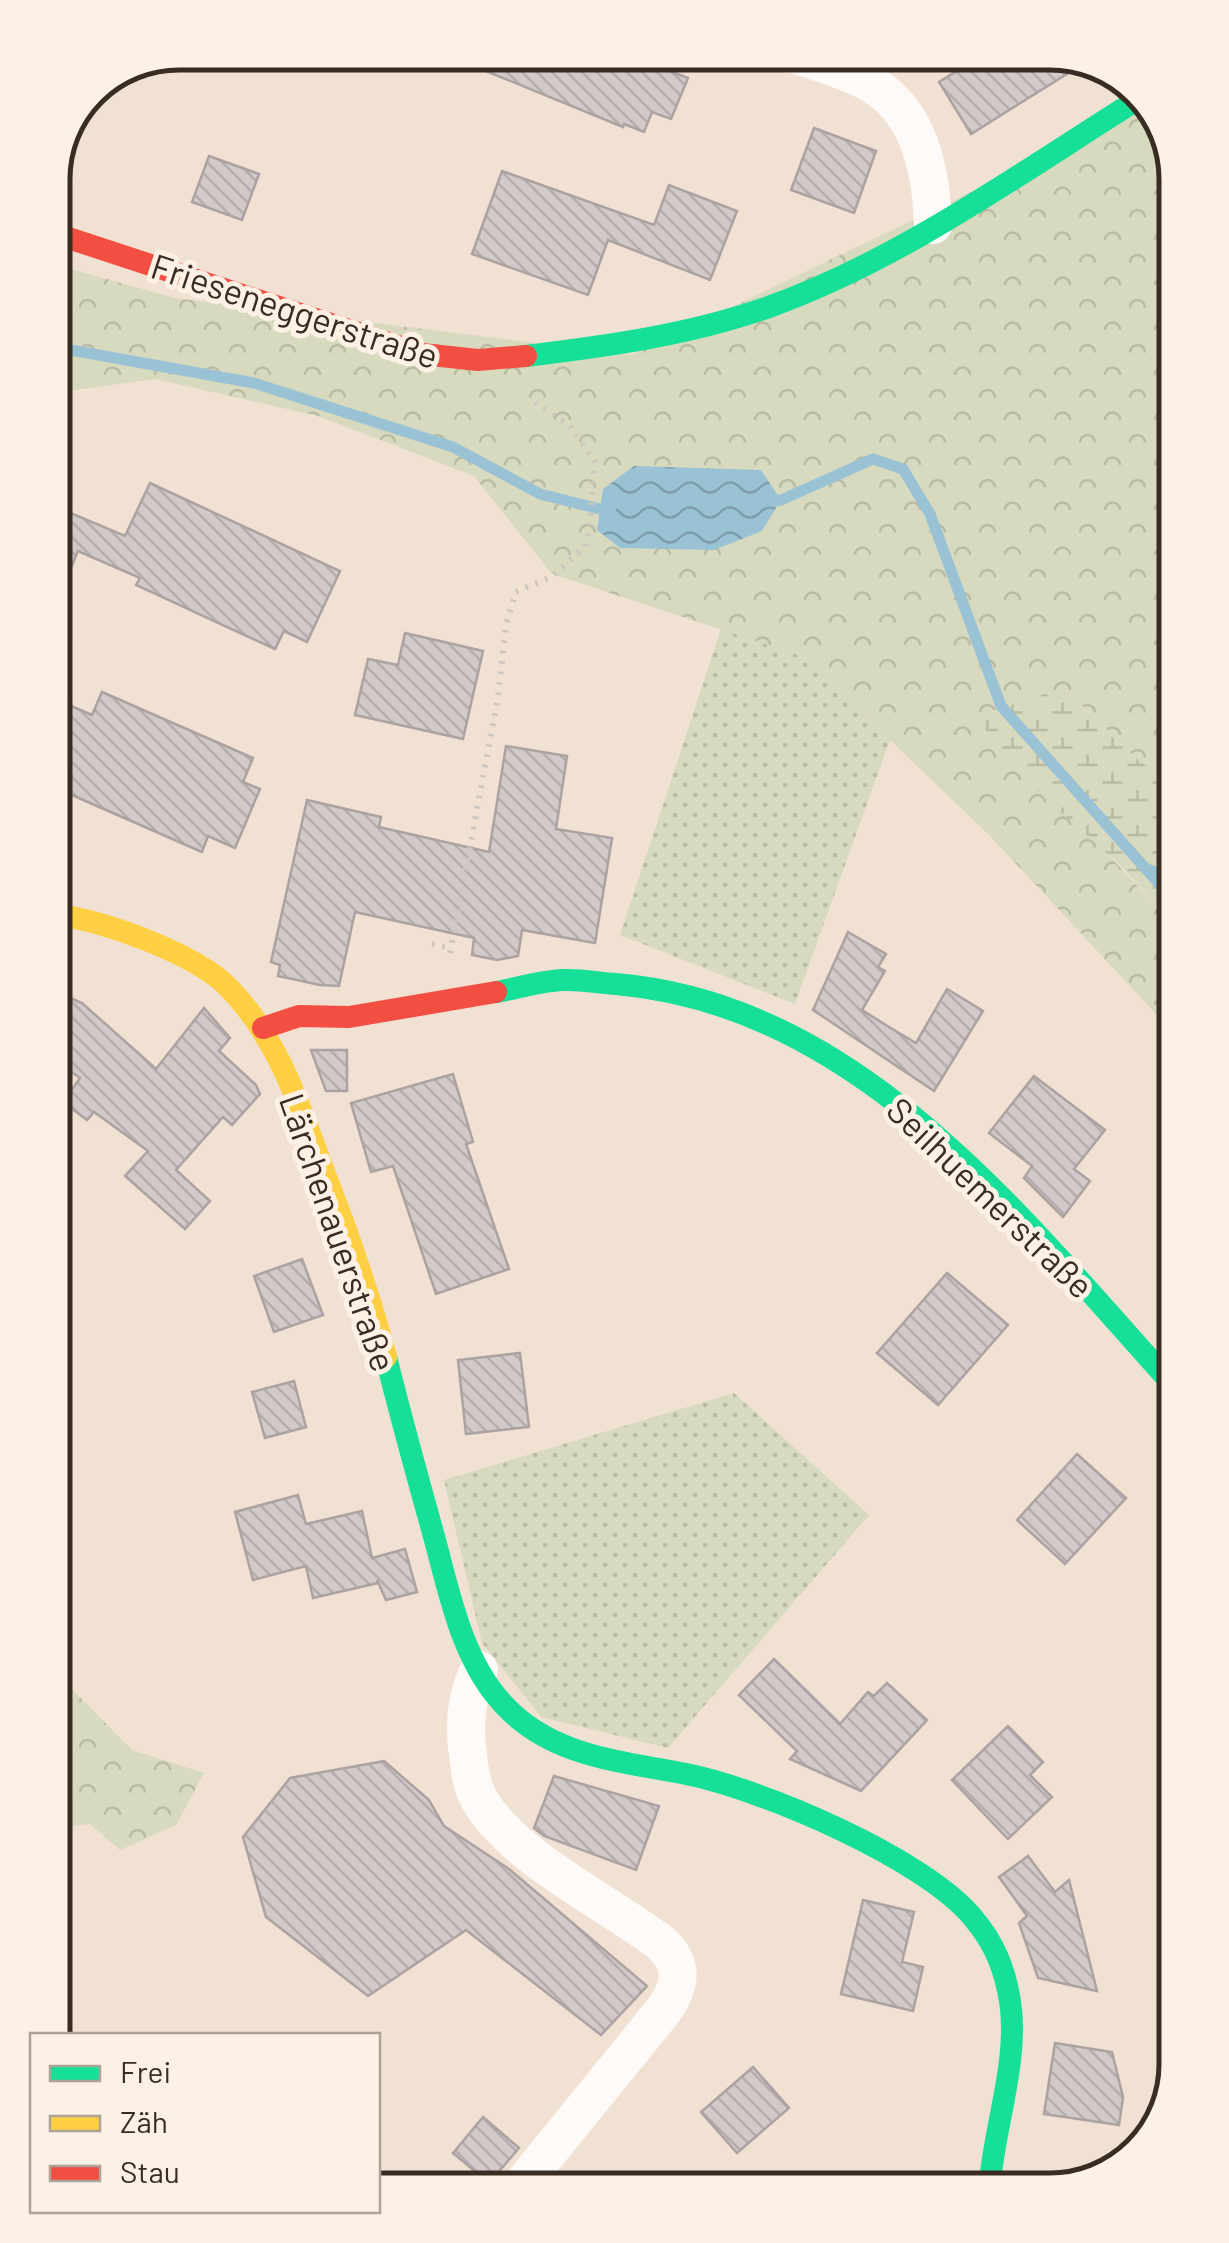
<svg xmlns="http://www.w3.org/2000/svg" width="1229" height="2243" font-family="Barlow,sans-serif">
  <defs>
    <pattern id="grass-dots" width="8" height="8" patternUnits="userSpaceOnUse" patternTransform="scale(2.5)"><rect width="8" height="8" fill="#d7dabf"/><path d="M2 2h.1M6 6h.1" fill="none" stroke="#b9bba4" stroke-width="1.8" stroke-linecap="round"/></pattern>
    <pattern id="forest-crowns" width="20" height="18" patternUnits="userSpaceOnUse" patternTransform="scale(2.5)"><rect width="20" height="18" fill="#d7dabf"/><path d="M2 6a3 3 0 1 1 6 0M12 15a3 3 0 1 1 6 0" fill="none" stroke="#b9bba4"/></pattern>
    <pattern id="wetland-marsh" width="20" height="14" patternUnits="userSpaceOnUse" patternTransform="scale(2.5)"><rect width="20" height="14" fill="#d7dabf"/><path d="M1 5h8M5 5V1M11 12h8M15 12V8" fill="none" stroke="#b9bba4"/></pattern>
    <pattern id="water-waves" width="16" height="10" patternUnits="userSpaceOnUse" patternTransform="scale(2.5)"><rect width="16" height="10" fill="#9ac2d5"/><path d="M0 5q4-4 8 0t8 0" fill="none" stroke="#7f9eac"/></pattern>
    <pattern id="building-back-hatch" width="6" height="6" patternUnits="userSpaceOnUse" patternTransform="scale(2.5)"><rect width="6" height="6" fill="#d2c9c9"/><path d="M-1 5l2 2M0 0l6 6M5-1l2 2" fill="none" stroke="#b5adac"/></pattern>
  </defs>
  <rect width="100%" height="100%" fill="#f1e1d2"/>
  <!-- grass -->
  <g fill="url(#grass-dots)">
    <polygon points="721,629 820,662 890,740 795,1004 620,935"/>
    <polygon points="734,1393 869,1515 668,1748 541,1717 482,1643 444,1480"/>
  </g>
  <!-- forest -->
  <g fill="url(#forest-crowns)">
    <polygon points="1148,107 1167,130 1170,781 1138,760 1064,688 977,716 1171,921 1171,1030 990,836 890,740 820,662 552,574 474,476 318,416 155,379 54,393 53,264 175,298 632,355"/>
    <polygon points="60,1677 132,1750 204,1773 176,1825 120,1850 90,1824 61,1827"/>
  </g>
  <!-- wetland -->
  <polygon fill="url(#wetland-marsh)" points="1064,688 1138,760 1170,781 1171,921 1121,866 1012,768 976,716"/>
  <!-- water -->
  <polygon fill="url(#water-waves)" points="634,466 761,470 781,500 762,531 714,550 620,548 597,530 603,489"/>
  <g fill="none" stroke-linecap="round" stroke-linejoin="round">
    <!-- stream -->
    <g stroke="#9ac2d5" stroke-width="11">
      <polyline points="54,347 254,383 453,447 540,494 600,509 611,508"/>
      <polyline points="769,501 781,500 873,459 903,469 930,514 1001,706 1170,896"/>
      <polyline points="1146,869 1170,875"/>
    </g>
  </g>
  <!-- building -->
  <g fill="url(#building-back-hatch)" stroke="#aba2a1" stroke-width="2.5">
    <polygon points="442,53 624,53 688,78 671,119 652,112 644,132 624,124 623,127"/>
    <polygon points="986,53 1059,53 1086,62 971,134 939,82"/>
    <polygon points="814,128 876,151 854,213 791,190"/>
    <polygon points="209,156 259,174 242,220 192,202"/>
    <polygon points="502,171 654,225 669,185 737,211 710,280 608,240 588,295 472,254"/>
    <polygon points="150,483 340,571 307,642 284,631 275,649 136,585 140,578 78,551 55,606 54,506 125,536"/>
    <polygon points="405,633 483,651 463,739 355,715 368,659 398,665"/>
    <polygon points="102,692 253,758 243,782 260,789 235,848 208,836 202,852 65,792 72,776 56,769 55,699 92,715"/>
    <polygon points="506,746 567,756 556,829 612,838 595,943 522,930 518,956 497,960 472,955 474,938 355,912 339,986 320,985 278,976 280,965 271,962 307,800 381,817 379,827 489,852"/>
    <polygon points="848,932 886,954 878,967 885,971 862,1010 889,1027 916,1043 947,989 983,1011 934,1091 813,1010"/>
    <polygon points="57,992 82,1003 156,1069 204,1008 230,1038 219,1051 256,1085 260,1094 232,1125 223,1117 176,1170 210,1201 185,1229 125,1176 148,1151 94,1112 87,1120 63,1102 80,1078 57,1062"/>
    <polygon points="311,1050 347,1050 347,1091 326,1091"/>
    <polygon points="453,1074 473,1142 466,1144 509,1269 436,1294 393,1166 371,1172 351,1103"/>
    <polygon points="1034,1076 1105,1130 1074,1169 1090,1181 1063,1217 1024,1178 1032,1166 989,1133"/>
    <polygon points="302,1259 323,1315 274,1332 254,1276"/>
    <polygon points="947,1273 1008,1325 938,1405 877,1353"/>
    <polygon points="520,1353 529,1427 466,1434 458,1360"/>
    <polygon points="294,1381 306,1427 265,1438 252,1392"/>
    <polygon points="1077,1454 1126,1498 1065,1564 1017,1520"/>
    <polygon points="298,1495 306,1524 362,1511 372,1558 405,1549 417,1592 386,1600 377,1580 378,1583 313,1598 306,1566 253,1580 235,1512"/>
    <polygon points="774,1659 840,1724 868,1692 874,1696 887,1683 927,1720 861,1791 790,1759 797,1751 739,1695"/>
    <polygon points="1008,1726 1043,1762 1030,1775 1052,1797 1008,1839 952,1780"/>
    <polygon points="384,1761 429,1800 444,1826 509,1869 647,1986 601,2035 466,1930 368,1996 266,1917 243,1837 290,1778"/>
    <polygon points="554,1776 659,1806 636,1870 544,1836 534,1828"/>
    <polygon points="1028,1856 1055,1892 1069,1880 1097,1991 1038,1978 1019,1923 1027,1916 999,1877"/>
    <polygon points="863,1900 914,1912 902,1962 923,1967 913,2011 841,1994"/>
    <polygon points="1055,2043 1112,2052 1123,2097 1119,2125 1044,2114"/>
    <polygon points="753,2067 789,2108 737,2153 701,2112"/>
    <polygon points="483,2117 519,2148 489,2183 453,2153"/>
  </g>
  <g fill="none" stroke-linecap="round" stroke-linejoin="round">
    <!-- path -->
    <g stroke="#ccc6c0" stroke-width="6" stroke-dasharray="2.5 8" stroke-linecap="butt">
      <polyline points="432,944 451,948"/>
      <polyline points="450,953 498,697 506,625 516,592 551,577 585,547 590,527 594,461 569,425 535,403"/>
    </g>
    <!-- street -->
    <g stroke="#fdfaf8" stroke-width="38">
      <path d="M792,53C816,62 843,69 866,81C920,109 931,170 933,225"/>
      <path d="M479,1670C468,1693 464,1720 467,1746C469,1763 470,1783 479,1799C512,1857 607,1902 661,1943C685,1965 681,1986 663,2011L520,2187"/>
    </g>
    <!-- fast -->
    <g stroke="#16e098" stroke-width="22">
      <path d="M526,356C607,346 689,335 766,308C901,260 1020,173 1140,98"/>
      <path d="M496,992C518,988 541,981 563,980C580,979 599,983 616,984C859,1005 1021,1217 1173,1385"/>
      <path d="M386,1357C401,1418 418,1479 435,1540C450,1596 463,1663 505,1706C553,1757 621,1761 686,1774C762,1789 926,1859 974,1919C995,1944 1005,1970 1010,2001C1019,2060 995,2124 990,2182"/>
    </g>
    <!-- slow -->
    <path stroke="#ffcf43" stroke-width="22" d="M56,915C101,919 198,955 229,988C277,1037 300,1106 323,1169C347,1230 369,1293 386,1357"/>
    <!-- jam -->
    <g stroke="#f24e42" stroke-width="22">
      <polyline points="53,233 422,354 478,360 526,356"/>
      <polyline points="263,1028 299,1016 349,1017 496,992"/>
    </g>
  </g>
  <g text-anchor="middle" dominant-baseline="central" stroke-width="10" stroke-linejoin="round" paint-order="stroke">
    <!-- street labels -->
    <g font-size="35" fill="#392d23" stroke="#fdf1e6">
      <text transform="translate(295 310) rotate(18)">Frieseneggerstraße</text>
      <text transform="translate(991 1197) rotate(44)">Seilhuemerstraße</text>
      <text transform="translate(339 1232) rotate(71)">Lärchenauerstraße</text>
    </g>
  </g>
  <!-- crop -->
  <path d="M0 0H1229V2243H0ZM179 70H1050A109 109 0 0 1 1159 179V2064A109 109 0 0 1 1050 2173H179A109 109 0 0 1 70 2064V179A109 109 0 0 1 179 70Z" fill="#fdf1e6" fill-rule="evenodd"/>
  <path fill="none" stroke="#392d23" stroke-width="5" d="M179 70H1050A109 109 0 0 1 1159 179V2064A109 109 0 0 1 1050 2173H179A109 109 0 0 1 70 2064V179A109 109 0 0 1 179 70Z"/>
  <!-- legend -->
  <rect x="30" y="2033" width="350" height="180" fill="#fdf1e6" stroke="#afa398" stroke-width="2.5"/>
  <rect x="50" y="2066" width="50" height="15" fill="#16e098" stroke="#afa398" stroke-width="2.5"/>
  <text x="120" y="2083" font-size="30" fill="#392d23">Frei</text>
  <rect x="50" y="2116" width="50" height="15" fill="#ffcf43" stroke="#afa398" stroke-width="2.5"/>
  <text x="120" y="2133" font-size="30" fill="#392d23">Zäh</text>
  <rect x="50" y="2166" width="50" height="15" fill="#f24e42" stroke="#afa398" stroke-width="2.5"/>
  <text x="120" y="2183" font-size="30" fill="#392d23">Stau</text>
</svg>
